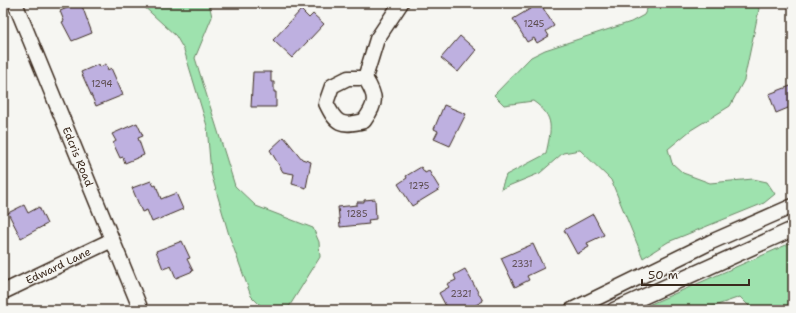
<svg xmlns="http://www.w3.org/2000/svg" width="796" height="313" font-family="'Shantell Sans',sans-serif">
  <rect width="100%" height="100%" fill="#f6f6f2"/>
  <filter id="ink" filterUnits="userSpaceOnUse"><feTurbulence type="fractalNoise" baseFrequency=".025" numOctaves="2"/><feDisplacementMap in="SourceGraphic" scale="8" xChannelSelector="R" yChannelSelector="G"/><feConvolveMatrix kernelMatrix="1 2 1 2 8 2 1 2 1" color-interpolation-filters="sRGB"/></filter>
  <g filter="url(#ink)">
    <!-- green -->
    <g fill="#9ee2ae" stroke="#6c8666">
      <polygon points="140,3 209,3 212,17 195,58 235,186 256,206 313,228 319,242 320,257 287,310 265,310 251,296 229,235 211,173 207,126 184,50 176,36"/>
      <path d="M650,3H756L759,9L744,80L730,106L691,130L668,149L672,163L683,173L710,183L753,179L767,182L775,194L764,203L668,242L643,258L611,180L580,150L563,153L540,173L501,189L506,175L546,154C551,129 556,117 533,101L504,105L494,95L531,57L545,50L631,22L644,15Z"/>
      <polygon points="793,242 793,310 753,310 740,297 703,310 637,310"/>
    </g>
    <!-- building -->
    <g fill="#beb0e0" stroke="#3b2a1e">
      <polygon points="79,3 81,3 92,33 72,41 62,22 64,21 60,11"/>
      <polygon points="540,3 554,26 546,31 549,36 537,43 534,38 527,42 513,19"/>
      <polygon points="301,10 309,18 313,14 324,24 292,58 273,40"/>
      <polygon points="460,36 476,50 458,72 441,58"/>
      <polygon points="99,64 100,67 106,64 108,70 111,68 123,95 96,106 81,72"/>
      <polygon points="253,72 271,72 271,82 274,82 274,92 276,92 276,107 251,107"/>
      <polygon points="793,85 793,106 776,113 769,94"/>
      <polygon points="444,105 466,114 450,146 434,139 438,131 434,129"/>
      <polygon points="137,123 143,136 138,138 144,155 125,163 123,157 120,158 113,143 116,141 112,134"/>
      <polygon points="284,137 302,159 311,162 306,188 292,184 294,174 283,172 270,150"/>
      <polygon points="421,167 425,173 429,171 440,189 412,206 398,184 407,178 406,176"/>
      <polygon points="151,181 154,186 156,185 161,199 176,193 183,209 152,222 147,210 142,212 132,188"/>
      <polygon points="375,199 376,219 368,220 369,224 340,227 338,207 357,205 357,202 364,202 364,200"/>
      <polygon points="24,205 28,213 39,207 47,224 21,238 8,213"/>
      <polygon points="593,214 604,235 587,243 589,247 577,254 564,230"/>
      <polygon points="182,241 190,258 187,259 193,271 176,278 171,266 163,269 156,251"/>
      <polygon points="533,244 544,268 527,276 529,280 515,287 501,258"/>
      <polygon points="465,269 483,301 469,309 467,306 459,310 448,310 439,293 449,287 447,284 456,280 454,275"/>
    </g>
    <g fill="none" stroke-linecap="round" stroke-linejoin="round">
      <!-- minor casing -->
      <g stroke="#3b2a1e" stroke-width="17">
        <g id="minor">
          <path id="s1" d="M15,3L141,310"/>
          <path d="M348,78H365C377,97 377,103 364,121C341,127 336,124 326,103L332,86Z"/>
          <polyline points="365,78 377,39 401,3"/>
          <path id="s2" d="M3,292L112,240"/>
          <polyline points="572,310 711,242 793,206"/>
          <polyline points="614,310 793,229"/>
        </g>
      </g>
      <!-- minor -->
      <use href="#minor" stroke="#f6f6f2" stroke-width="14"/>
    </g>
  </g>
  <g text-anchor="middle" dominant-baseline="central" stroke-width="3" stroke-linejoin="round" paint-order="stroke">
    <!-- number labels -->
    <g font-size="9" fill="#5c4c4e">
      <text x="534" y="24">1245</text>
      <text x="102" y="84">1294</text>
      <text x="419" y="186">1275</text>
      <text x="357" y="214">1285</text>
      <text x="522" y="264">2331</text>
      <text x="461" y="294">2321</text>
    </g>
    <!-- street labels -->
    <g font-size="11" fill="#3b2a1e" stroke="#f6f6f2">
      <text stroke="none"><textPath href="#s1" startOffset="166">Edcris Road</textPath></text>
      <text stroke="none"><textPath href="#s2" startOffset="61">Edward Lane</textPath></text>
    </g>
  </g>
  <!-- margin -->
  <rect width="796" height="313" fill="none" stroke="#f6f6f2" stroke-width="16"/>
  <rect x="8" y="8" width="780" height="297" fill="none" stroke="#3b2a1e" stroke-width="1.5" filter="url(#ink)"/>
  <!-- scale -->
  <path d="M642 279v6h107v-6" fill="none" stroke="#3b2a1e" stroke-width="2"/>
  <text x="648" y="279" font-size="12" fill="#3b2a1e" stroke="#f6f6f2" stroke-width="3" paint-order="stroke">50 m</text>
</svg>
